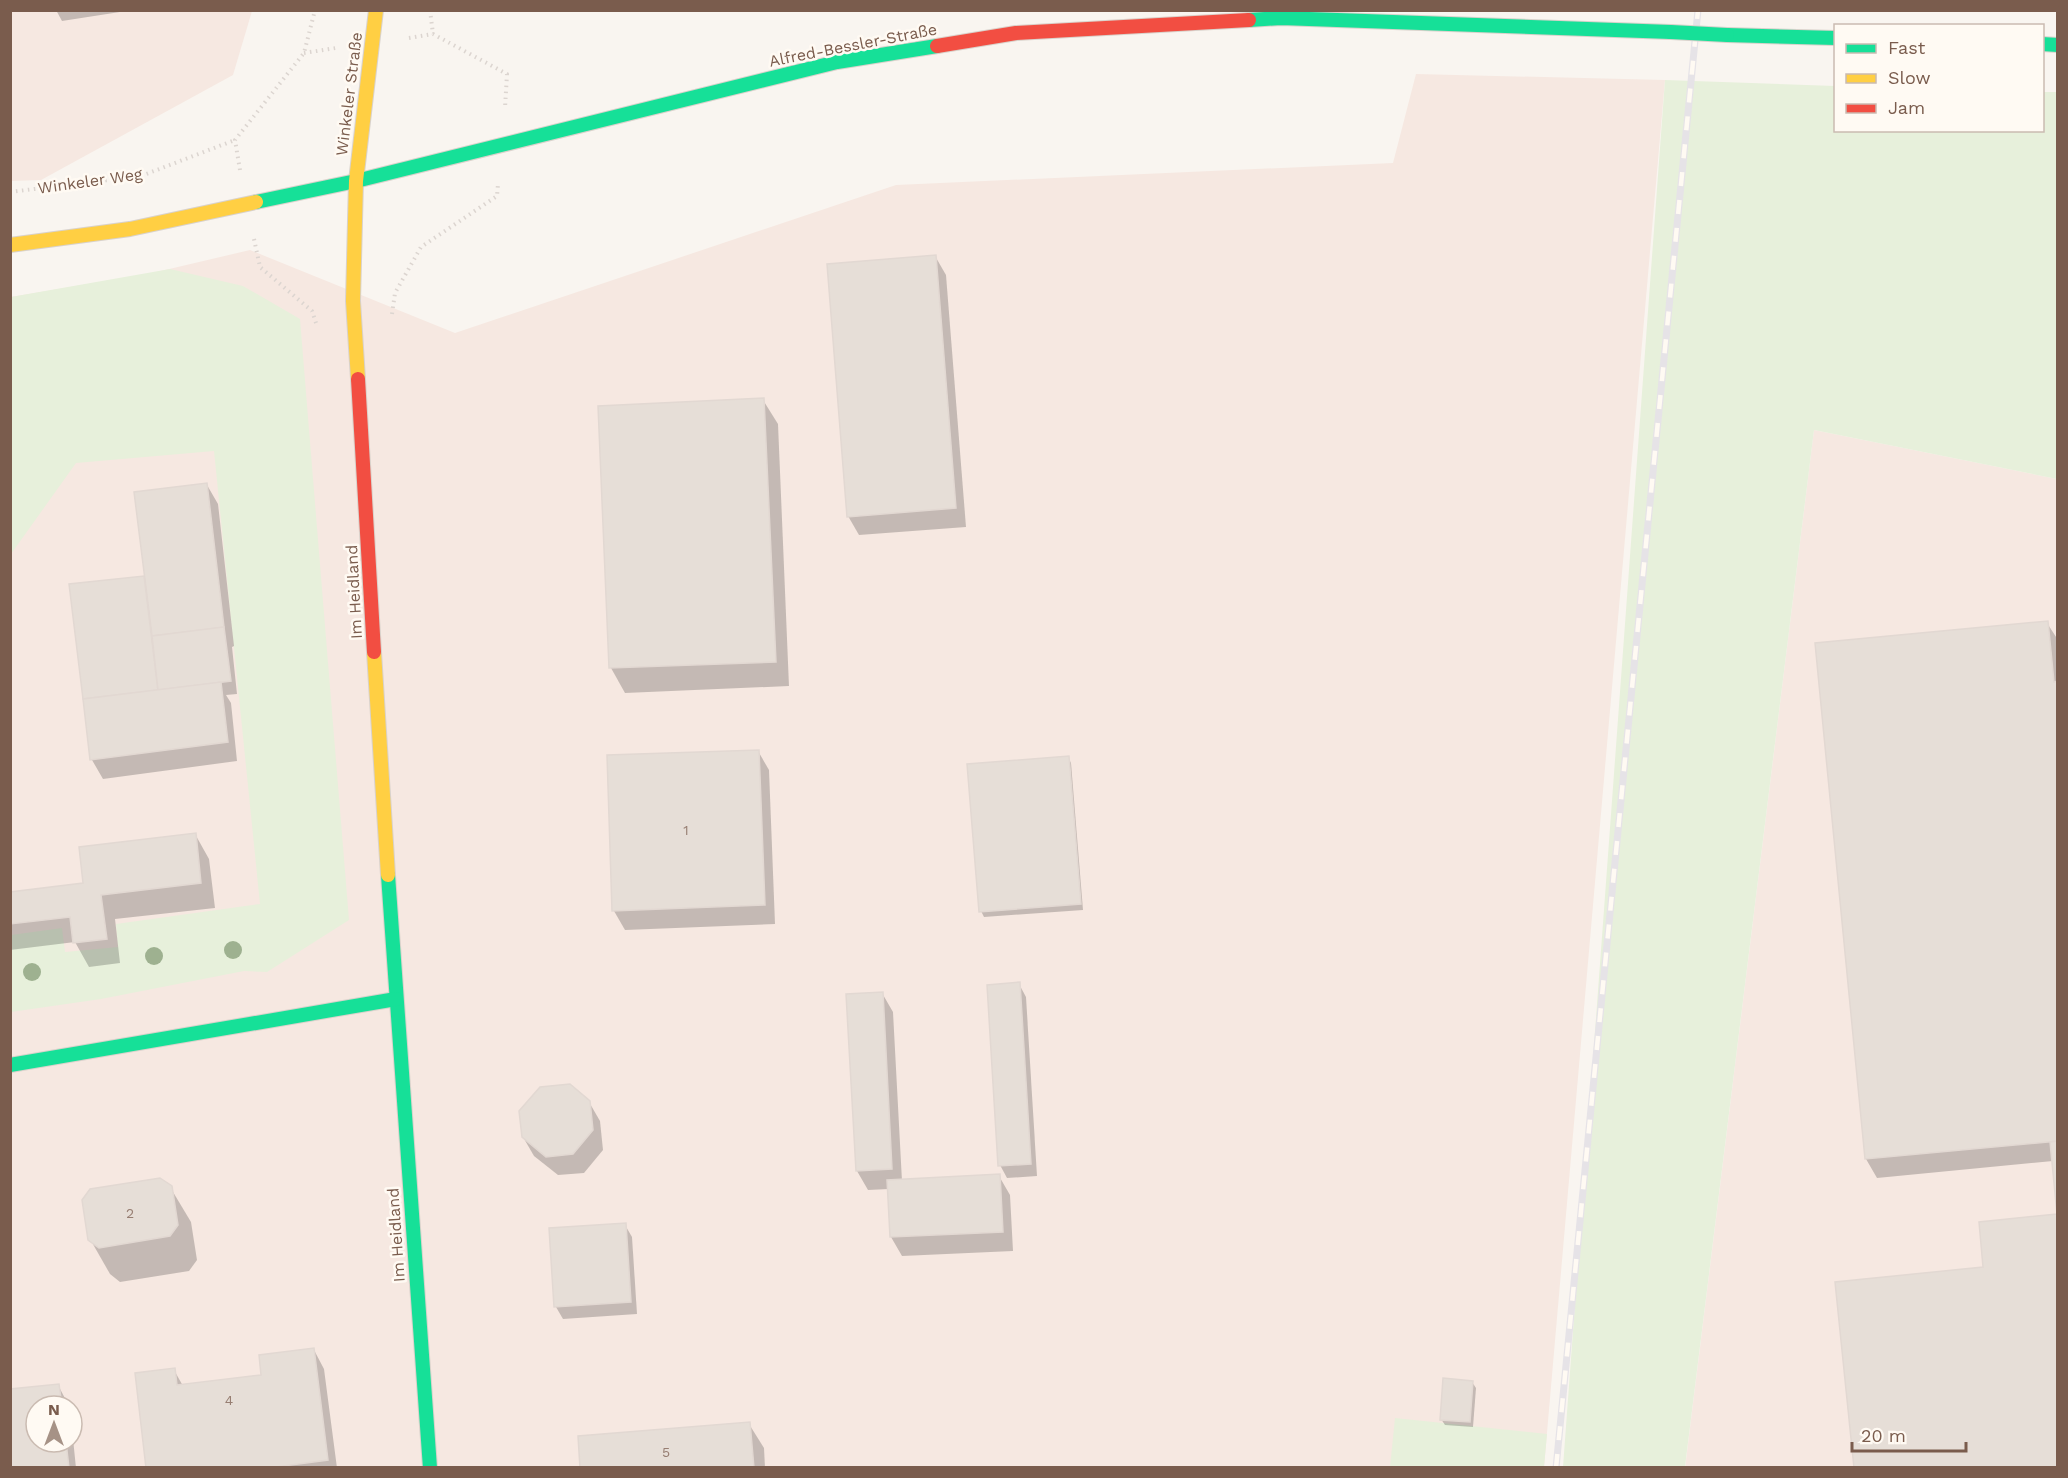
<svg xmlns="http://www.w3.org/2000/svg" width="2068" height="1478" font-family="'Work Sans',sans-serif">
  <rect width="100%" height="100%" fill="#f9f5f0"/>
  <!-- commercial -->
  <g fill="#f6e8e1" fill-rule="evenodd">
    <polygon points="10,11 11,10 252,11 233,75 41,180 11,181"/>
    <path d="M1416,74L1665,80L1544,1467L11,1468V297L148,274L250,250L455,333L896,185L1393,163ZM36,1406H72V1442H36Z"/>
    <polygon points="1814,430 2057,479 2057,1467 1685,1468"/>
  </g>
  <!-- green -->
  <g fill="#e7f0db">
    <polygon points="1665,80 1835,86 1836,130 2042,130 2043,92 2057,92 2057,479 1814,430 1685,1467 1563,1467"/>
    <polygon points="170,269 243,286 300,319 349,920 267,972 244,971 101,999 11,1012 11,935 62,928 65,952 118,947 116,924 260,904 214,451 76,463 11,554 11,297"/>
    <polygon points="1395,1418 1547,1434 1544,1467 1390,1467"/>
  </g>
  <!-- shadow -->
  <g fill="#0003">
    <polygon points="56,10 120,10 120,12 62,21"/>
    <polygon points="935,256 946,275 966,527 859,535 848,516"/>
    <polygon points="763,400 778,424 789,686 625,693 611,668 600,407"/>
    <polygon points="207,485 218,504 234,646 232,647 237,694 226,695 231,703 237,761 103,779 92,760 71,586 146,577"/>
    <polygon points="2047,623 2058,640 2058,1204 2053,1161 1877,1178 1866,1159"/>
    <polygon points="758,751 769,770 775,924 625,930 614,911"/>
    <polygon points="1068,757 1071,763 1083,910 984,917 981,911"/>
    <polygon points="195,834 209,859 215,908 115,919 120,963 89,967 75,942 10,950 10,893 85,885"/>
    <polygon points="1019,984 1026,997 1037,1176 1007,1178 1000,1165"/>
    <polygon points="882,993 893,1012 902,1181 999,1176 1010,1195 1013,1251 902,1256 891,1237 889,1189 868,1190 857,1171"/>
    <polygon points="589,1102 600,1121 603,1150 584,1173 558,1175 534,1156 523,1137"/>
    <polygon points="170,1187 191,1222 197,1260 189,1271 120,1282 110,1274 90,1239"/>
    <polygon points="625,1225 632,1237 637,1314 563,1319 556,1307"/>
    <polygon points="314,1350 324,1369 337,1468 148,1468 174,1370 183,1386 263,1377"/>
    <polygon points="1472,1382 1476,1388 1473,1427 1445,1425 1441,1419"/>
    <polygon points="58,1385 69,1406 36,1406 36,1442 72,1442 72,1429 76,1468 10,1468 10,1390"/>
    <polygon points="749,1424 764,1448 765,1468 582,1468"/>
  </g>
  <!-- building -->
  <g fill="#e6ded7" stroke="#e2d8d2" stroke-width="1.5">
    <polygon points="936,255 956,508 847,517 827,264"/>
    <polygon points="764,398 776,662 609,668 598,406"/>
    <polygon points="207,483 224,627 152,636 134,492"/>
    <polygon points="144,576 158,690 83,699 69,584"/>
    <polygon points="2048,621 2054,682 2058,681 2058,1141 1865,1159 1815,643"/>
    <polygon points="224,627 231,681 158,690 152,636"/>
    <polygon points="221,682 228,742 90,760 83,699"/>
    <polygon points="759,750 765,905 612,911 607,755"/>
    <polygon points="1069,756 1081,904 979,912 967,764"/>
    <polygon points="196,833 201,883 101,895 107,939 73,943 70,917 10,924 10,892 83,883 79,847"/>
    <polygon points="1020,982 1031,1164 998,1166 987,985"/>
    <polygon points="883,992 892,1169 856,1171 846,994"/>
    <polygon points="570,1084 590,1101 593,1130 573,1154 546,1157 522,1137 519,1111 540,1087"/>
    <polygon points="2058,1141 2058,1468 1854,1468 1835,1282 1983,1267 1979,1222 2057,1214 2050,1142"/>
    <polygon points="1000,1174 1003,1232 890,1237 887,1180"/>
    <polygon points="160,1178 172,1186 178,1225 170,1236 99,1248 88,1240 82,1200 90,1189"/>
    <polygon points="626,1223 631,1302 554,1307 549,1228"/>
    <polygon points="314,1348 328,1460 268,1468 146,1468 135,1373 175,1368 177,1385 261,1375 259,1355"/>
    <polygon points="1443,1378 1473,1381 1470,1422 1440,1420"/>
    <polygon points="59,1384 62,1406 36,1406 36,1442 66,1442 69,1468 10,1468 10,1389"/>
    <polygon points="750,1422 754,1468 580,1468 578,1436"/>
  </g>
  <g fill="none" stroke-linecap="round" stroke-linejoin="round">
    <!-- fast casing -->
    <g stroke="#d9d2cb" stroke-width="16">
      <g id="fast">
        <polyline points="1249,20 1281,18 1671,32"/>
        <polyline points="1727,35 1836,38"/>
        <polyline points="2042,44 2058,45"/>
        <polyline points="356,181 837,62 937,46"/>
        <polyline points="256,202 356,181"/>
        <polyline points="388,875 430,1468"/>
        <polyline points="10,1065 396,999"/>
      </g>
    </g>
    <!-- slow casing -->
    <g stroke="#d9d2cb" stroke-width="16">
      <g id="slow">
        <polyline points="10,245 130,229 256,202"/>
        <polyline points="358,379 353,301 356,181 376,10"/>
        <polyline points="374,652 388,875"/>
      </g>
    </g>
    <!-- jam casing -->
    <g stroke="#d9d2cb" stroke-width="16">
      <g id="jam">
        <polyline points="937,46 1016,33 1249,20"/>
        <polyline points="358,379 374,652"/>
      </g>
    </g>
    <!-- path -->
    <g stroke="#dcd5d0" stroke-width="4" stroke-dasharray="1.5 4.5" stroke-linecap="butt">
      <polyline points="430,10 433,34"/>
      <polyline points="409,38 433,34 507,74 505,108"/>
      <polyline points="304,53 336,48"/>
      <polyline points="240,170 235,140 304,53 315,10"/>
      <polyline points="10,192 141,176 235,140"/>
      <polyline points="254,239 260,267 312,311 316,323"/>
      <polyline points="392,314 395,293 421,247 497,196 498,184"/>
    </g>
    <!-- fast -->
    <use href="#fast" stroke="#16e098" stroke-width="14"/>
    <!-- slow -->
    <use href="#slow" stroke="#ffcf43" stroke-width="14"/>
    <!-- jam -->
    <use href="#jam" stroke="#f24e42" stroke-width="14"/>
    <!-- rail casing -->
    <g stroke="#e6e3e7" stroke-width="7">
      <polyline id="rail" points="1556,1468 1698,10"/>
    </g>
    <!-- rail -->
    <use href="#rail" stroke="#fffaf3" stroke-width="4.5" stroke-dasharray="14" stroke-linecap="butt"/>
    <!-- fast-bridge casing -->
    <g stroke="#d9d2cb" stroke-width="16" stroke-linecap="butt">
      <polyline id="fast-bridge" points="1671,32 1727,35"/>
    </g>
    <!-- fast-bridge -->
    <use href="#fast-bridge" stroke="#16e098" stroke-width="14"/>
  </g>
  <!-- trees -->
  <g fill="#9eb190">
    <circle cx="233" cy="950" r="9"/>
    <circle cx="154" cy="956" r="9"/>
    <circle cx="32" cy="972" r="9"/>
  </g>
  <g text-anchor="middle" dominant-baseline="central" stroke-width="5" stroke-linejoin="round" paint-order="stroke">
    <!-- number labels -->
    <g font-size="14" fill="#977e72">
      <text x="686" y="830">1</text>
      <text x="130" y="1213">2</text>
      <text x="229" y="1400">4</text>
      <text x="666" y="1452">5</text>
    </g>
    <!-- street labels -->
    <g font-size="16" fill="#7a5c4d" stroke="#fffaf3">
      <text transform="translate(853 45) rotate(-11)">Alfred-Bessler-Straße</text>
      <text transform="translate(349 94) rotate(-83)">Winkeler Straße</text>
      <text transform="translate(90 181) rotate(-8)">Winkeler Weg</text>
      <text transform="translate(354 592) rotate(-93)">Im Heidland</text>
      <text transform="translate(396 1235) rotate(-94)">Im Heidland</text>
    </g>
  </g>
  <!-- border -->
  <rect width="2068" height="1478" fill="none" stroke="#7a5c4d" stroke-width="24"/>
  <!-- legend -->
  <rect x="1834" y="24" width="210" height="108" fill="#fffaf3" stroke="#cabbb1" stroke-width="1.5"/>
  <rect x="1846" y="44" width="30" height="9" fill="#16e098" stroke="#cabbb1" stroke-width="1.5"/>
  <text x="1888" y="54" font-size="18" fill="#7a5c4d">Fast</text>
  <rect x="1846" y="74" width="30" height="9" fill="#ffcf43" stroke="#cabbb1" stroke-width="1.5"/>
  <text x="1888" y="84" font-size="18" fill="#7a5c4d">Slow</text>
  <rect x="1846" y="104" width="30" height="9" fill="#f24e42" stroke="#cabbb1" stroke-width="1.5"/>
  <text x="1888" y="114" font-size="18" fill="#7a5c4d">Jam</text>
  <!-- north arrow -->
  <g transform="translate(54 1424)"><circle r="28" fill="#fffaf3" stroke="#cabbb1" stroke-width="1.5"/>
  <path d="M0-4.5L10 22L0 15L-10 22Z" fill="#a69286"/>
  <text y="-9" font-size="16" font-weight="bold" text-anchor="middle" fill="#7a5c4d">N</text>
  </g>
  <!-- scale -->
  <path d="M1852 1442v9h114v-9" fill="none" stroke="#7a5c4d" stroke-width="3"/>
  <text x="1861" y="1442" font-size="18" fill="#7a5c4d" stroke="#fffaf3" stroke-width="4.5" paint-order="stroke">20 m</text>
</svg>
